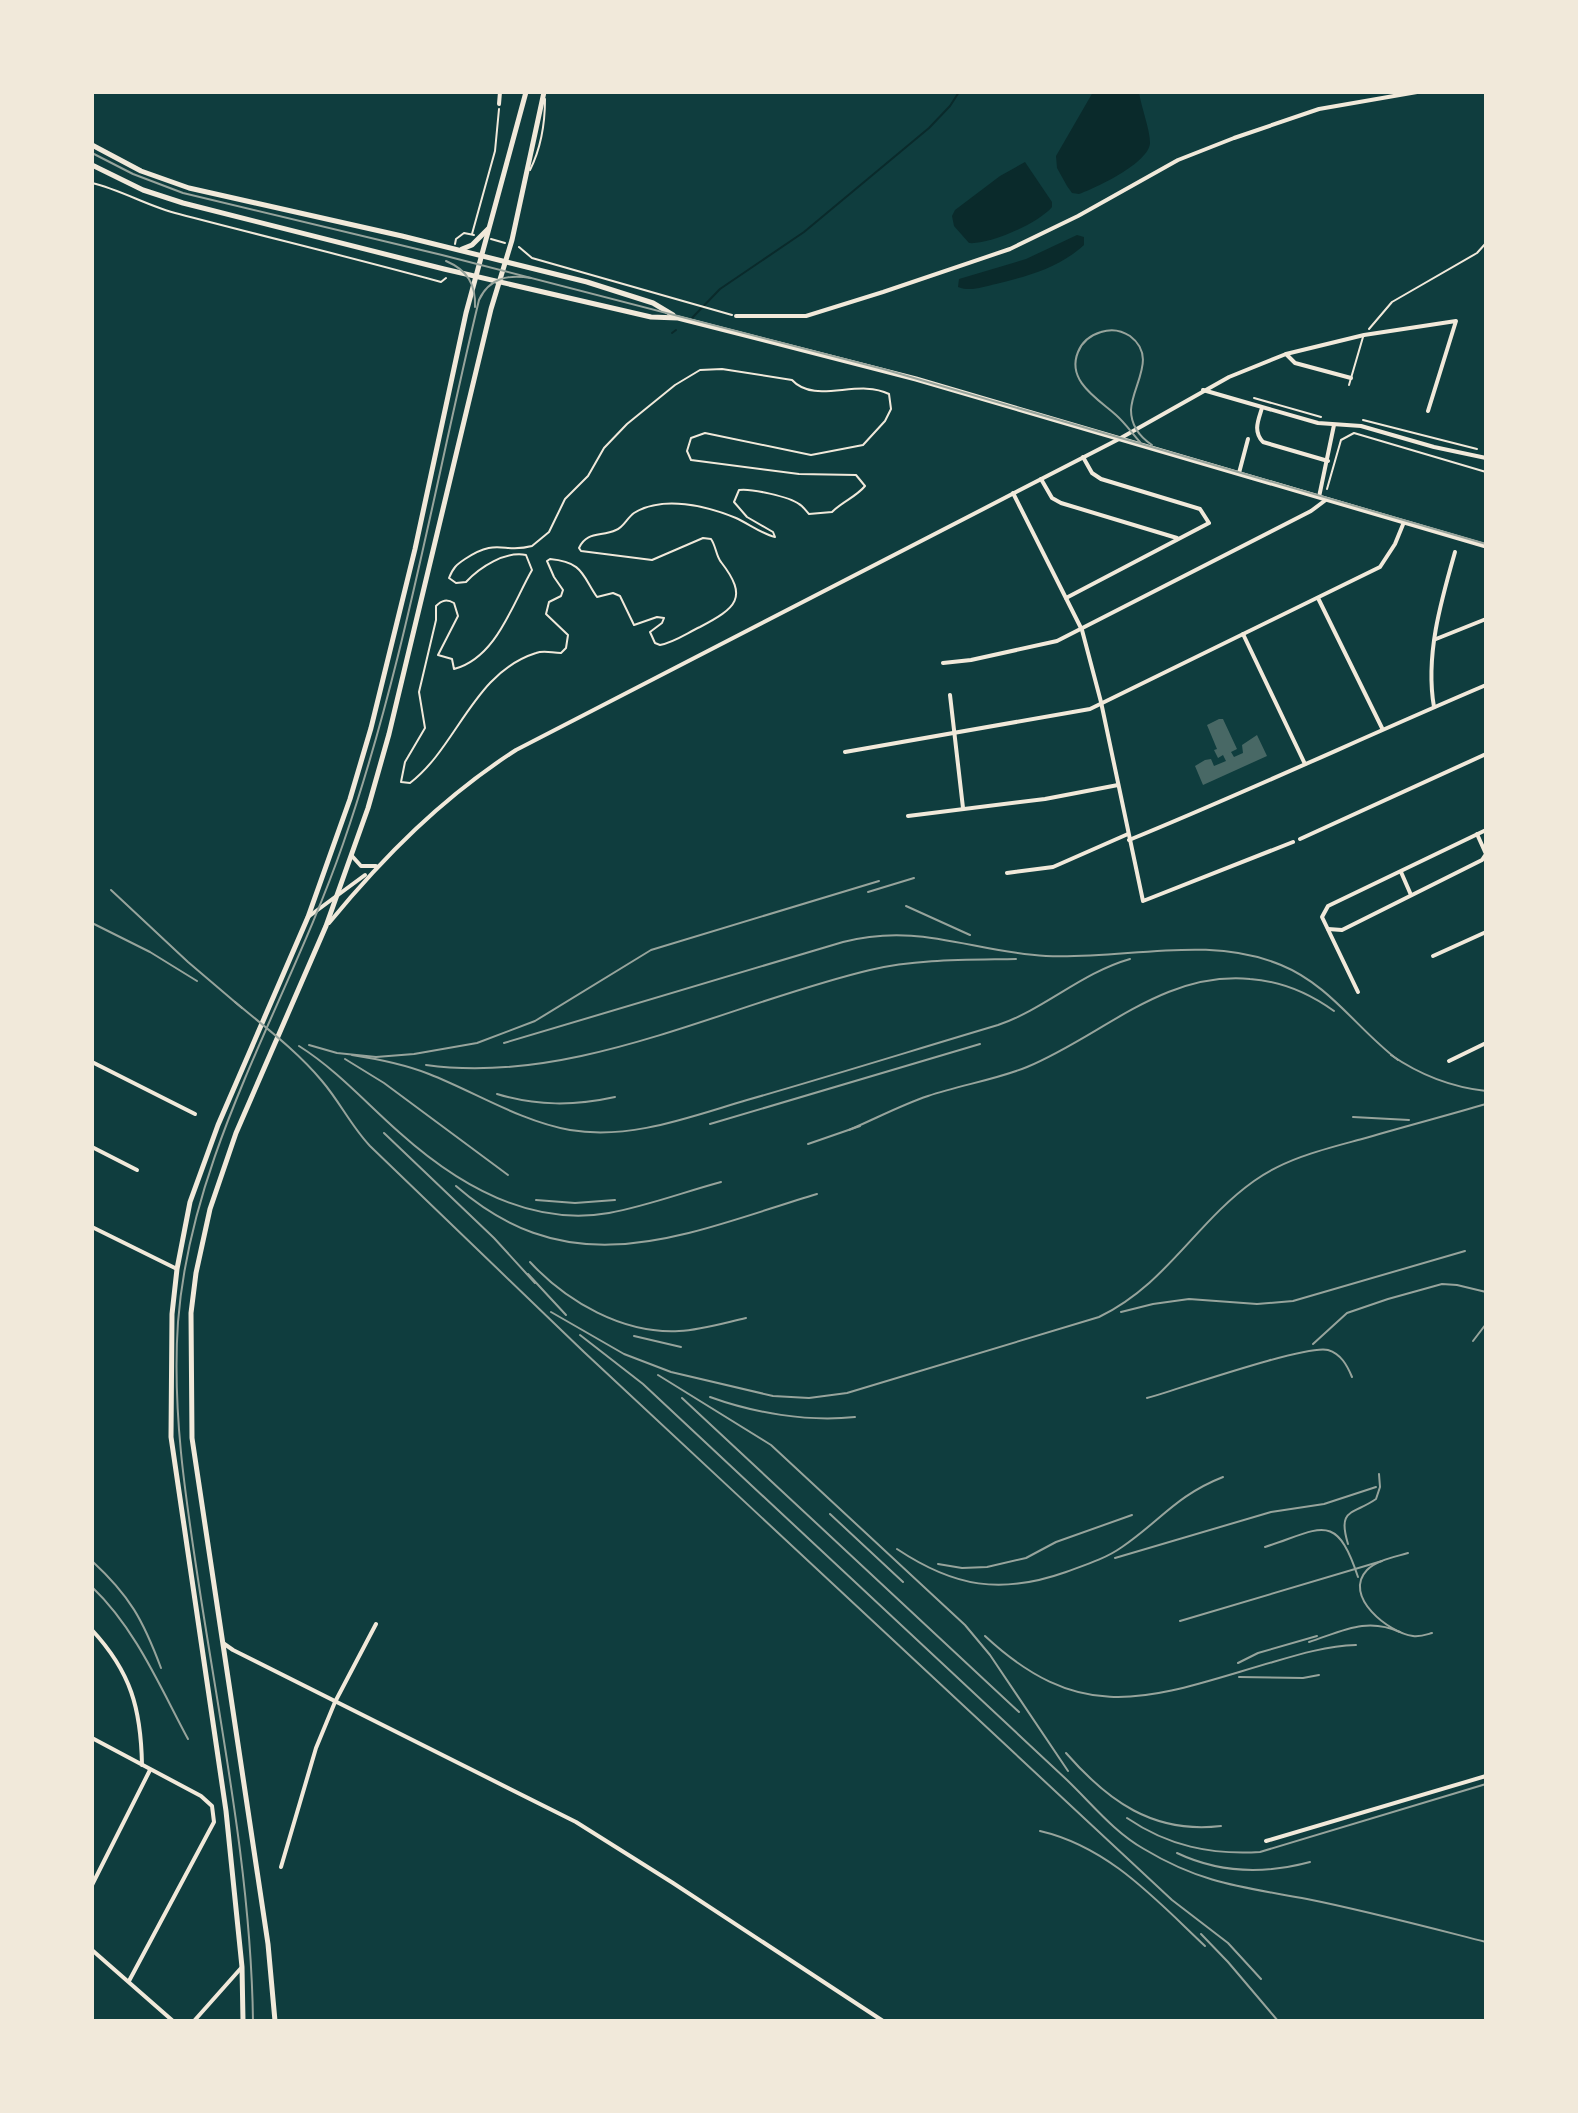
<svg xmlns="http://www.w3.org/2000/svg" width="1578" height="2113" font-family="'IBM Plex Sans',sans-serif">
  <rect width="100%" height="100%" fill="#0f3d3e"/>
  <!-- water -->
  <g fill="#0a2a2b">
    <path d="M1093,92H1139C1141,107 1150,129 1150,143C1149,163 1096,188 1079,194L1072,193L1067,186L1057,168L1056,156Z"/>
    <path d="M1025,162L1052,202V207C1039,223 989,245 969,243L954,226L952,216L955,210L1000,176Z"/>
    <path d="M1077,235L1084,237V245C1059,268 1028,276 996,284C982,287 971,292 958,287L959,279L1026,259Z"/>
  </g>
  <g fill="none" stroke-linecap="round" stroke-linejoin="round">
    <!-- stream -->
    <g stroke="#0a2a2b" stroke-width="2">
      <polyline points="691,319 720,289 804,232 929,128 950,106 959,92"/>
      <polyline points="672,333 676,330"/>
    </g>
  </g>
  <!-- building -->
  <polygon fill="#486865" points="1219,719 1223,719 1237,749 1231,752 1234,757 1243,753 1242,745 1257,735 1267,756 1203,785 1195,766 1205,760 1211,759 1214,766 1226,761 1223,755 1218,758 1214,750 1217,749 1207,725"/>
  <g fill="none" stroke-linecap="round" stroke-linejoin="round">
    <!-- path -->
    <g stroke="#f1e9da" stroke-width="2">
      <path d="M92,183C122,190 149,207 179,214C266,237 354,258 441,282L446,278"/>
      <polyline points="472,234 495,151 499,109"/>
      <polyline points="491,239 505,243"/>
      <polyline points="455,244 456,239 464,233 474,235"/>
      <polyline points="519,247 532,258 732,315"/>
      <polyline points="1369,329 1392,302 1477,253 1486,243"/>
      <path d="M722,369L792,380C815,405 858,378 889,394L891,409L885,421L863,445L811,455L705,433L691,438L687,451L691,460L799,474L856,475L865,486C856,497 843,501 832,512L809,514C806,511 803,506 799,504C790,497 750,488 739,490L734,502L747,517L773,532L775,537C762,534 749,524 736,518C707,506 663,495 634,513C627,518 623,528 616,530C601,537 587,531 579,548L581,551L652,560L703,538L711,539C716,546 716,556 721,562C749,598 736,608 700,627C687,633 675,642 660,645L655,643L650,632L662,623L664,618L657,617L634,625L620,596L613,593L597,597C582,575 583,562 550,559L547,561L554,577L563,590L561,596L549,602L546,614L568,635L566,648L561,653C552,653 544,650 536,653C473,673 458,746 410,783L401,782L405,762L425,728L419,692L436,620V606C442,600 447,599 454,603L458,616L438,655L452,659L454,669C496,658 512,605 532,570L526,555C505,551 480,567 466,582L456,583L449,578C453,568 456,565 465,559C498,537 503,554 532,546L549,532L565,499L588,476L604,448L627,424L675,385L700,370Z"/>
      <polyline points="1254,398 1321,417"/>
      <polyline points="1363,420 1477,449"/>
      <polyline points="1327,489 1341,440 1354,433 1486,472"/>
    </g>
    <!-- service -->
    <g stroke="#f1e9da" stroke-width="2">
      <path d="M530,170C541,148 545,124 545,99"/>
      <polyline points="1349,385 1363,337"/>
    </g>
    <!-- minor -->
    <g stroke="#f1e9da" stroke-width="4">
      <polyline points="499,104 500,92"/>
      <polyline points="736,316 806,316 883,292 1010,249 1078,216 1178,160 1234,138 1319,109 1417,92"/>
      <polyline points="1286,354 1295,363 1351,378"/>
      <polyline points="1203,390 1318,423 1361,426 1434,447 1486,458"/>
      <path d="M1262,408C1258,421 1253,431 1263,442L1328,461"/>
      <polyline points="1239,473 1248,439"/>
      <polyline points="1041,479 1052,498 1061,503 1177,538"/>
      <polyline points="1013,493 1082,630 1101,702 1143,901 1293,842"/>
      <polyline points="1319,497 1334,425"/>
      <polyline points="1066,598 1209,523 1200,509 1101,479 1092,473 1083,457"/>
      <polyline points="1318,598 1382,728"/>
      <polyline points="1243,634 1305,764"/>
      <polyline points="1436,639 1486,619"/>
      <polyline points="943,663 971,660 1057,641 1311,511 1327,499"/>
      <polyline points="950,695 963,808"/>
      <path d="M1434,707C1425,656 1441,601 1455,552"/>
      <polyline points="845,752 1090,709 1380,567 1395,544 1404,522"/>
      <polyline points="908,816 1045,799 1118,785"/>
      <polyline points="1300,839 1486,754"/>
      <path d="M1129,840C1249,791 1366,736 1486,685"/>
      <polyline points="352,856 361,866 376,866"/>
      <polyline points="1401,872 1411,895"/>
      <polyline points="1007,873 1053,867 1128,834"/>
      <polyline points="308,917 365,875"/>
      <path d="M329,923C384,856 443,797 516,750L1119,439L1229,377L1286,354L1364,335L1456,321L1428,411"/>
      <polyline points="1328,929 1342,930 1482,860 1486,854 1477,834"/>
      <polyline points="1433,956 1486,932"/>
      <polyline points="1358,992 1322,917 1328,906 1486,830"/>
      <polyline points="1449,1061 1486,1043"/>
      <polyline points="92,1062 195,1114"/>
      <polyline points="92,1147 137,1170"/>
      <polyline points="92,1227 177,1269"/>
      <path d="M92,1630C131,1672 141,1709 142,1765"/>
      <polyline points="223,1643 233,1650 576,1822 673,1883 883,2021"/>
      <polyline points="92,1738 201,1796 212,1806 214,1822 129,1981"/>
      <polyline points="1266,1841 1486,1776"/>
      <polyline points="281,1867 316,1748 335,1702 376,1624"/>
      <polyline points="92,1885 150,1770"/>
      <polyline points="92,1950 173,2021"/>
      <polyline points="194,2021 242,1967"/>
    </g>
    <!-- secondary -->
    <g stroke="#f1e9da" stroke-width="5">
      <polyline points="92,145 141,171 189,188 402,236 587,282 653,303 673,315"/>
      <polyline points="92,165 143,190 183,203 444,269 651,317 678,318 916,379 1486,546"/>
      <polyline points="462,249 472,245 488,229"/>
      <polyline points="243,2021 242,1967 226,1811 171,1437 172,1314 177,1269 190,1202 218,1125 308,917 350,799 371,728 415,549 466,313 526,92"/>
      <polyline points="275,2021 268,1944 192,1438 191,1313 196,1273 210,1209 236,1133 326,926 368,808 389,734 491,309 512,240 544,92"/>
    </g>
    <!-- tram -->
    <g stroke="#97a49c" stroke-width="2">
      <polyline points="92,153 133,174 183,193 442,255 883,369 1486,544"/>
      <path d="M446,261C467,270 476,284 475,307"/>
      <path d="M1140,442C1132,433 1125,423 1116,415C1098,399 1066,381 1078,352C1082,342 1091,335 1101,332C1110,329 1121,330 1130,336C1158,357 1132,385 1131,410C1131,425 1140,437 1152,445"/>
      <path d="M253,2021C251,1873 220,1725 198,1579C185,1494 172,1409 178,1322C191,1152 288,1003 343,844C404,668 435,482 479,300C489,278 508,274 531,278"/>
    </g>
    <!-- rail -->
    <g stroke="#97a49c" stroke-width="2">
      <polyline points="111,890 188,962 242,1008"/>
      <polyline points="868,892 914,878"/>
      <polyline points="906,906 970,935"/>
      <polyline points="92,923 150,952 197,981"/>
      <path d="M235,1002C265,1027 297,1051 322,1081C340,1102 351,1126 370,1146L584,1352L1172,1900L1228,1943L1261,1979"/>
      <path d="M504,1043L843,942C920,922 972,952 1046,956C1124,960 1207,934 1281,965C1330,985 1357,1029 1398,1060"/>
      <polyline points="309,1045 337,1053 376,1057 414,1054 477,1043 535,1021 651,950 879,881"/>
      <path d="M299,1046C337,1070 366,1103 400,1133C458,1185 529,1227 609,1213C647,1206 684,1192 721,1182"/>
      <path d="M352,1055C378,1059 404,1064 429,1074C475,1092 520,1121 570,1130C631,1140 689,1117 747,1100C831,1076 914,1050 998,1025C1045,1009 1081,973 1130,959"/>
      <path d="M1391,1055C1420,1075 1450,1087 1486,1091"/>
      <polyline points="345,1059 384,1083 508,1175"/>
      <path d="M426,1065C574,1086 727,1004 870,970C917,959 967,960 1016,959"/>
      <path d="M497,1094C537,1106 574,1106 615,1097"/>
      <polyline points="1353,1117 1409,1120"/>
      <polyline points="710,1124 980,1044"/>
      <path d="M849,1130C875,1119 901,1105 928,1096C960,1085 995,1080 1027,1067C1102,1036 1163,971 1250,979C1280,981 1309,993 1334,1011"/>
      <polyline points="384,1133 494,1238 535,1283"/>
      <polyline points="808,1144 860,1126"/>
      <path d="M456,1186C574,1289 687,1233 817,1194"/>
      <polyline points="536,1200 575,1203 615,1200"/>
      <path d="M530,1262C567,1302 623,1334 679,1331C701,1330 724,1323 746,1318"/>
      <polyline points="528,1274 566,1315"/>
      <path d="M551,1312L624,1354L671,1372L773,1396L809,1398L847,1393L1099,1317C1167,1284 1195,1223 1254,1181C1286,1158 1325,1149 1362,1139C1403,1127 1445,1116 1486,1104"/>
      <polyline points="1121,1312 1153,1304 1189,1299 1257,1304 1293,1301 1465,1251"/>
      <path d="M580,1335L643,1384L1067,1780C1092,1804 1114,1832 1144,1849C1202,1884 1243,1887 1307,1899C1367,1911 1427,1927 1486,1942"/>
      <polyline points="634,1336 681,1347"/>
      <polyline points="1473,1341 1486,1324"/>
      <polyline points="1313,1344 1347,1313 1388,1299 1442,1284 1457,1285 1486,1292"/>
      <polyline points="658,1375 771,1445 965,1625 990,1655 1068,1771"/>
      <path d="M710,1397C754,1413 807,1422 855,1417"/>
      <polyline points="682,1398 1019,1712"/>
      <path d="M1147,1398C1176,1390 1307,1344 1328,1350C1341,1354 1347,1365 1352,1377"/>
      <polyline points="830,1514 903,1582"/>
      <path d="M1348,1544C1337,1508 1353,1515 1376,1499L1380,1487L1379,1474"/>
      <path d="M1265,1547C1321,1529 1336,1510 1358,1577"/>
      <path d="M897,1549C954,1587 1001,1595 1066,1572C1085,1565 1105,1559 1122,1547C1160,1521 1177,1495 1223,1477"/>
      <path d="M1408,1553C1395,1557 1377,1560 1367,1570C1342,1596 1389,1633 1413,1636C1420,1637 1425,1635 1432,1633"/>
      <polyline points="1115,1558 1271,1512 1324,1504 1376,1487"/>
      <path d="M92,1561C130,1596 143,1620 161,1668"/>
      <polyline points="938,1564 962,1568 987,1567 1026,1558 1056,1542 1132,1515"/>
      <path d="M92,1587C136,1629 160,1687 188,1739"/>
      <polyline points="1180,1621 1382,1561"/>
      <path d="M985,1636C1086,1730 1155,1696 1273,1662C1300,1654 1327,1646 1356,1645"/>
      <path d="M1309,1642C1343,1631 1366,1617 1400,1632"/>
      <polyline points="1238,1663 1258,1653 1317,1636"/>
      <polyline points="1239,1677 1303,1678 1319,1675"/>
      <path d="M1066,1753C1108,1801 1153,1834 1221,1826"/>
      <path d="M1127,1818C1168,1846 1211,1855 1260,1852L1486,1784"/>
      <path d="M1040,1831C1109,1847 1155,1899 1205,1946"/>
      <path d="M1177,1853C1219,1873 1265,1874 1310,1862"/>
      <polyline points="1201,1934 1228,1962 1278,2021"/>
    </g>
  </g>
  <!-- border -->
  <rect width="1578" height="2113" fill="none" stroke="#f1e9da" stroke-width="188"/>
</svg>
